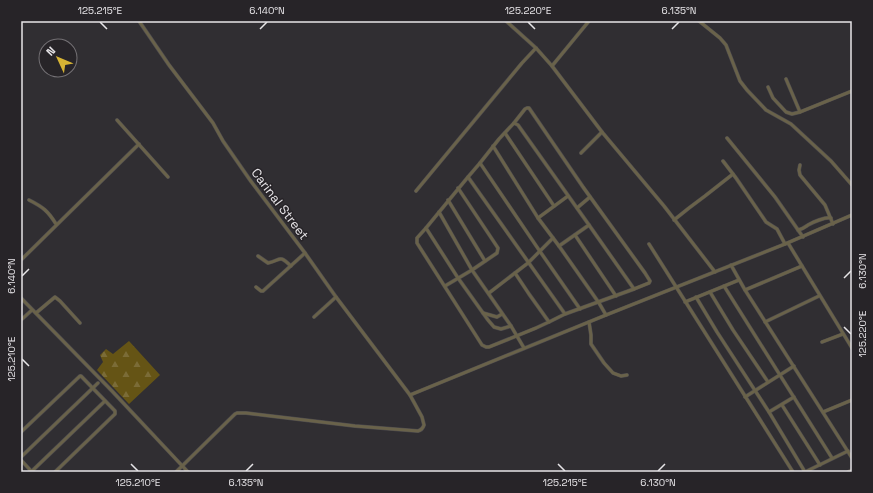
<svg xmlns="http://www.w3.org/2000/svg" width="873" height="493" font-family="'Space Grotesk',sans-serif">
  <defs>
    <pattern id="forest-firs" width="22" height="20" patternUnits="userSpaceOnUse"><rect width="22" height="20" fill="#655415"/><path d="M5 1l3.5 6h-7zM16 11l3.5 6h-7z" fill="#7b6c37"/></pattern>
  </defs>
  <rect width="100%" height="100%" fill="#302e32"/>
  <!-- forest -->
  <polygon fill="url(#forest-firs)" points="129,341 160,375 129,404 97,370 103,362 100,355 106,349 113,354"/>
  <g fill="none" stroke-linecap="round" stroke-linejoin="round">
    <!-- street casing -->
    <g stroke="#4d4b4f" stroke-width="4">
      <g id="street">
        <polyline points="139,21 169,65 213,123 223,141 250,180 305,253 336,297 410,395"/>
        <polyline points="506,21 536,48 552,66 602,132 664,206 715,272"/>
        <polyline points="699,21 720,38 726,45 740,81 747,90 766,110 791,124 831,161 852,185"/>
        <polyline points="552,66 589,21"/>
        <polyline points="786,79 800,112"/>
        <polyline points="768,87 773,98 786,112 792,114 800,112 852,91"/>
        <polyline points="117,120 168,177"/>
        <polyline points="514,123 525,109 527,108 529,108 583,187 645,273 650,281 649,283 634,289 589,225 559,246 599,303 606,315"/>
        <polyline points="505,133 554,206"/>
        <polyline points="727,138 775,197 803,237"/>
        <polyline points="493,146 538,218 559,246"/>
        <polyline points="581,153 602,132"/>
        <polyline points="723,161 736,178 766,222 777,229 785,244"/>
        <polyline points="480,163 499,139 514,123 518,125 589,225"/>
        <polyline points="800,165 799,170 800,175 825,205 833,224"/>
        <polyline points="468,177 426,228 458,278 488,320 494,327 501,329 511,326"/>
        <polyline points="416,191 522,63 536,48"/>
        <path d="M29,200C43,207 48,211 56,224"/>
        <polyline points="448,200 485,261"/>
        <polyline points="577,208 590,197"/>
        <polyline points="439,212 472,270 497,253 498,248 458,188"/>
        <polyline points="538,218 568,196"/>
        <polyline points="674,220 689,208 705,196 733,174"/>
        <polyline points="426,228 417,238 417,243 482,345 486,347 489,347 536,328 551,321 565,314 634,289"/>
        <path d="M798,230C803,229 804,228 808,225C813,222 825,217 831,218"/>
        <polyline points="575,235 616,296"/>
        <polyline points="788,243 852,348"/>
        <polyline points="649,244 793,472"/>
        <path d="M258,256L268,263C282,260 278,254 291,266"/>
        <polyline points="21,260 139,144"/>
        <polyline points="731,265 745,290 852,458"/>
        <polyline points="515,273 529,294 549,322"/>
        <polyline points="445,286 472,270 511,326 524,348"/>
        <polyline points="724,286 832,458"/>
        <polyline points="256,287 261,291 263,291 305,253"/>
        <polyline points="745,290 802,266"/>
        <polyline points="710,292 733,330 768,382"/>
        <polyline points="489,293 528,263 553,238"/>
        <polyline points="696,297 717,332 769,412 805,472"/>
        <polyline points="21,298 112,391 188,472"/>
        <polyline points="685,302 739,280"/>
        <polyline points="36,313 55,297 60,301 80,323"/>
        <polyline points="483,313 497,317 502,314"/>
        <polyline points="565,314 468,177 480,163 539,250 580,309"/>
        <polyline points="314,317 336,297"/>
        <polyline points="21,320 32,310"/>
        <polyline points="589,322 591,335 591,344 604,363 613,373 621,376 627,375"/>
        <polyline points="765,322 819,296"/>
        <polyline points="822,342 843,334"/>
        <polyline points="745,397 794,366"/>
        <polyline points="782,405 820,465"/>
        <polyline points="769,412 794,397"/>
        <polyline points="823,412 852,400"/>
        <polyline points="21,432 80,376 81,376 115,411 115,414 55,472"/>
        <polyline points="21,457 98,383"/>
        <polyline points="21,460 32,472"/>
        <polyline points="32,471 105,401"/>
        <path d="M176,472L235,414L237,413H246L355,426L418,431C422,430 423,428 424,425L422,417L410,395L606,315L785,244L852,215"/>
        <polyline points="805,472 848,451"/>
        <polyline points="848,472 852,470"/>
      </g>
    </g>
    <!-- street -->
    <use href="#street" stroke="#69624a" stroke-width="3"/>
  </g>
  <!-- ticks -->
  <path fill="none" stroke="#e7e5e8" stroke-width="1.5" d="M100,22L107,29M528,22L535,29M260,29L267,22M672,29L679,22M22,276L29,269M844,278L851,271M844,327L851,334M22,359L29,366M131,464L138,471M558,464L565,471M246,471L253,464M658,471L665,464"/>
  <g text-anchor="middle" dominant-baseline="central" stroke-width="3" stroke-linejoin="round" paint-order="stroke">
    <!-- street labels -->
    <g font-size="13" fill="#e7e5e8" stroke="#272428">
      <text transform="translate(280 204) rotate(53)">Carinal Street</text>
    </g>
  </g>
  <!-- border -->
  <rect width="873" height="493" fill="none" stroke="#272428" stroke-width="44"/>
  <!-- north arrow -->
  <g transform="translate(58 58) rotate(314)"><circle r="19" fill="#272428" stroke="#747175"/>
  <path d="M0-3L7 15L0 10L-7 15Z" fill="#d7b434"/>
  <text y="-6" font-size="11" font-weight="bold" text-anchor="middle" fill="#e7e5e8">N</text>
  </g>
  <rect x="22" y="22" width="829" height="449" fill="none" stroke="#e7e5e8" stroke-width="1.5"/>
  <g font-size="10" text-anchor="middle" fill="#e7e5e8">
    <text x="100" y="14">125.215°E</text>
    <text x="267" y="14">6.140°N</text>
    <text x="528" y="14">125.220°E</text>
    <text x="679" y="14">6.135°N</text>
    <text transform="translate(862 271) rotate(-90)" y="4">6.130°N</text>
    <text transform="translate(11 276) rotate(-90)" y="4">6.140°N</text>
    <text transform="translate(862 334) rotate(-90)" y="4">125.220°E</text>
    <text transform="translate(11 359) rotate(-90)" y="4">125.210°E</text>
    <text x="138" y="486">125.210°E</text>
    <text x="246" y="486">6.135°N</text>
    <text x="565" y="486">125.215°E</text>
    <text x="658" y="486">6.130°N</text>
  </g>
</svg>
